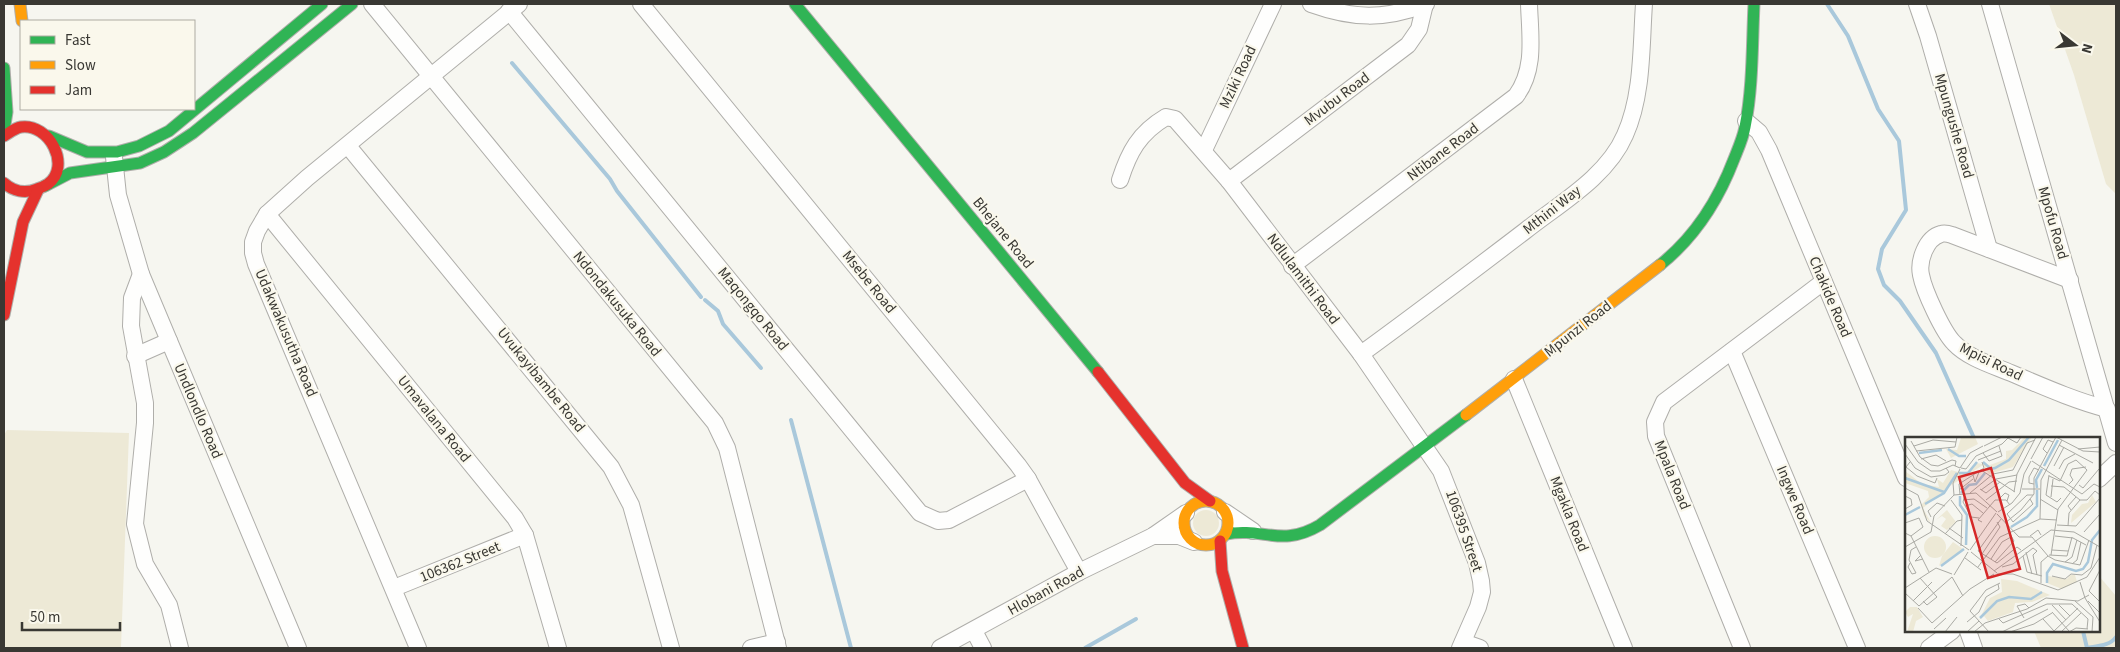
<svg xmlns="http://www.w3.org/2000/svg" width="2120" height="652" font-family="'Source Sans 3',sans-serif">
  <rect width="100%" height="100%" fill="#f6f6f0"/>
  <!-- green -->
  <g fill="#ede9d6">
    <polygon points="2049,4 2116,4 2116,194 2106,184 2074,75"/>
    <polygon points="7,430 129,433 121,648 9,648 4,646 4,435"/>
    <circle cx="1206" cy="523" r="13"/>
    <polygon points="2099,576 2116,596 2116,648 2041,648 2034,631 2099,631"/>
  </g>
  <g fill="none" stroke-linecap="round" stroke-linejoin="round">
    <!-- stream -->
    <g stroke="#a9c8db" stroke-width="4">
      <polyline points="1827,4 1848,36 1878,109 1899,141 1906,210 1882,249 1878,269 1884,285 1900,301 1936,353 1974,438"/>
      <polyline points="512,63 610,179 617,191 701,297"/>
      <polyline points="705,300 718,311 723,324 761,368"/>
      <polyline points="791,420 851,648"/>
      <polyline points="2083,631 2087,648"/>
      <polyline points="1085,648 1136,619"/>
      <path d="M2087,648C2097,646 2110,646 2116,637"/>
    </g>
    <!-- street casing -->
    <g stroke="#afaeaa" stroke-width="18">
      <g id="street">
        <polyline points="372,4 715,423 727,448 778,648"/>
        <polyline points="641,4 1018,465 1028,479 1079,572"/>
        <path d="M1311,4C1353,19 1384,20 1426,4"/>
        <polyline points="1917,4 1928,36 1989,249"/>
        <polyline points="1990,4 2116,443"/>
        <polyline points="509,11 920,513 938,521 949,520 1028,479"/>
        <polyline points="1746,121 1759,132 1769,150 1906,478"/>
        <polyline points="348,146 611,467 631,505 671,648"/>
        <polyline points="1204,150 1273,4"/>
        <polyline points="114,157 118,195 141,274 298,648"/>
        <path d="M1120,180C1129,152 1139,133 1166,117L1175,119L1229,181L1361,354L1441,471L1477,563L1481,581L1482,592L1478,607L1460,648"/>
        <polyline points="1229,181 1408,45 1419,29 1425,4"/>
        <polyline points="267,214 515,518 525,535 558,648"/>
        <path d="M1292,266L1516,96C1536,69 1530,36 1529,4"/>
        <polyline points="141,274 132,298 131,326 145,403 145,423 135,524 145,564 169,605 180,648"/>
        <path d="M2070,280L1952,235C1949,234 1944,233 1941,234C1926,238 1918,261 1921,275C1924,291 1943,332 1954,343C1968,358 1992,365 2011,373C2042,386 2073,400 2107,409"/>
        <polyline points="1732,351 1857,648"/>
        <path d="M1361,354C1416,314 1470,273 1525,231C1559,204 1607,177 1625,135C1643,95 1641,46 1644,4"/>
        <polyline points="135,356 169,341"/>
        <polyline points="1514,379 1624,648"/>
        <polyline points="2099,479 2116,463"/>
        <polyline points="1225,512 1253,531"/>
        <polyline points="1153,536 1179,536 1194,542"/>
        <polyline points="394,588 525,535"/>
        <polyline points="974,631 983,648"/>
        <polyline points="1968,631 1974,648"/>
        <polyline points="1463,642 1480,648"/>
        <polyline points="418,648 256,264 253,253 253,242 257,231 267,214 307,178 519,4"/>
        <polyline points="751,648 777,642"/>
        <polyline points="940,648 1079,572 1153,536 1186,513"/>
        <polyline points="1742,648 1656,436 1655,422 1664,402 1823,282"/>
        <polyline points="1929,648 1952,631"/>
      </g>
    </g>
    <!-- fast casing -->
    <g stroke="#afaeaa" stroke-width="13">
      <g id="fast">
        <polyline points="795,4 1098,372"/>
        <polyline points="4,68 7,112 4,131"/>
        <polyline points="49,136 87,152 117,152 139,146 169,131 322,4"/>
        <polyline points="45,186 70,173 140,163 164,152 193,133 352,4"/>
        <path d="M1660,265C1695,237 1718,201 1734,159C1738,149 1743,138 1745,127C1753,87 1752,45 1754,4"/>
        <path d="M1226,534C1264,527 1281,548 1320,525L1466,415"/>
      </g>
    </g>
    <!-- slow casing -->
    <g stroke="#afaeaa" stroke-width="13">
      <g id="slow">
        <polyline points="20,4 22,21"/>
        <polyline points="1466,415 1660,265"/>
        <circle cx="1206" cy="523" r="22"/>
      </g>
    </g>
    <!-- jam casing -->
    <g stroke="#afaeaa" stroke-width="13">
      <g id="jam">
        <path d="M4,136C9,133 15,128 21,127C49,123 72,166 48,184C45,186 40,188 37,189C25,194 13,191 4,183"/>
        <polyline points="4,315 23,222 38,190"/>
        <polyline points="1098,372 1185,483 1210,501"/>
        <polyline points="1220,541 1222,571 1243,648"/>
      </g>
    </g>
    <!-- street -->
    <use href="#street" stroke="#fefefd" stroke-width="16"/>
    <!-- fast -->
    <use href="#fast" stroke="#30b455" stroke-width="11"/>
    <!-- slow -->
    <use href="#slow" stroke="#ff9f0a" stroke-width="11"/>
    <!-- jam -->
    <use href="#jam" stroke="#e5322d" stroke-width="11"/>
  </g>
  <g text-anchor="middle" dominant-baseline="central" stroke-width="4.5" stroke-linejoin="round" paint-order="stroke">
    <!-- street labels -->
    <g font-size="15" fill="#393833" stroke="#faf8ec">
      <text transform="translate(1238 77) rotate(-65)">Mziki Road</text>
      <text transform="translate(1337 99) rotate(-37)">Mvubu Road</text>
      <text transform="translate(1954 126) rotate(74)">Mpungushe Road</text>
      <text transform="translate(1443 152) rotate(-37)">Ntibane Road</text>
      <text transform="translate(1552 210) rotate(-38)">Mthini Way</text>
      <text transform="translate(2053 223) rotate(74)">Mpofu Road</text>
      <text transform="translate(1003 233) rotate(51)">Bhejane Road</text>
      <text transform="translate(1303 279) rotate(53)">Ndlulamithi Road</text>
      <text transform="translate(869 282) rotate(51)">Msebe Road</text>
      <text transform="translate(1830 297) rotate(67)">Chakide Road</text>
      <text transform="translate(617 304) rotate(51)">Ndondakusuka Road</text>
      <text transform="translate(753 309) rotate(51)">Maqongqo Road</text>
      <text transform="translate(1578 329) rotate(-38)">Mpunzi Road</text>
      <text transform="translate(286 333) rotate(67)">Udakwakusutha Road</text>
      <text transform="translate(1991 362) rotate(26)">Mpisi Road</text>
      <text transform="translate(541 380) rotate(51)">Uvukayibambe Road</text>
      <text transform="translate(198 411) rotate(67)">Undlondlo Road</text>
      <text transform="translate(434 419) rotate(51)">Umavalana Road</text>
      <text transform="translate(1672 475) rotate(68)">Mpala Road</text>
      <text transform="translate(1795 500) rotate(67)">Ingwe Road</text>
      <text transform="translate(1569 514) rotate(68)">Mgakla Road</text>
      <text transform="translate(1464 531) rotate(71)">106395 Street</text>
      <text transform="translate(460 562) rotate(-22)">106362 Street</text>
      <text transform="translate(1046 591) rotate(-29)">Hlobani Road</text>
    </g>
  </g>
  <!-- overview -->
  <g transform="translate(1905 437)">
    <rect width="195" height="195" fill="#f6f6f0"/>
    <path d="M70,0L73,7L46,21L41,12L52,13L56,1ZM120,0H127L108,30L84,37L78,28L45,49L18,71L26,86L19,79L16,68L24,60L23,54L0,46V34L17,47L34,50L32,42L38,46L46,33L60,37L71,26L85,28L101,22V14L107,13ZM187,58L191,65L166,86L167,78L177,67L183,66ZM42,73L51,85L42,93L36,89L41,82L37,79L31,83ZM19 110a11 11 0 1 1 22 0a11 11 0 1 1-22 0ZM48,105L58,112L34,129L37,119ZM165,138H170L172,145L157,152L142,146L143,139L162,142ZM96,142L112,144L145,158L127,165L110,166L108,175L83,184L79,179L74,183L85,161L97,155ZM5,170H12L18,180L11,184L8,195H2L8,177L3,180L0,175Z" fill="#ede9d6"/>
    <path fill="none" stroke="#a9c8db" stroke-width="2.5" d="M43,12L54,19H61M14,16L37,13M78,25L86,32L90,31L104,23L124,0M139,29L153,3M54,36H63L72,25M0,41L39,55M132,51L131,43L137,32M56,56L64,48L71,47L80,36M55,59V68L62,78L61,108M20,67L39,56L52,36M0,78L15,70M106,90L122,80L132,69V53M36,129L59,112M142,146V136L148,127L171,134L178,132L183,125L187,103L195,93M75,181L92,164L104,160L126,162L137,155"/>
    <path fill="none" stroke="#aaaaa4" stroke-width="1" d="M151,0L178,14L195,15M103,1L112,6L116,0M6,4L15,20L26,28L33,29L47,23L51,24L50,29M0,7L13,25L26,34H35L48,28L55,31M154,8L188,26M9,9L28,3L51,5M79,9L97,0M173,12L195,10M11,14L50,10L52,0M78,16L84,24L97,19L94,9M142,16L138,12L143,3L148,5M0,17L10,31L26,40L40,38L44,35L41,31M16,22L31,18L41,24M126,22L138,0M73,23L96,14M127,24L177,57L189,47L195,50M5,25L1,30L12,39L30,46L32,41M149,29L159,10M55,31L65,16L78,9M56,31L61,32L71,19L97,7L104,0M154,32L159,23L170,17M76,33L110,55M68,38L70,45L74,35M144,38L141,58L152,65L156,61M144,39L155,44L163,27L171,23L182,33L153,72L146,118M129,47L124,46V40L129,31L134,33M164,47L168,43L165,38L167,32L181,30M174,48L178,51L194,32M146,49L159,50L175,63H182L190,54L195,58M0,51L13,58L22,84L64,113M75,52L81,56L95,45M117,52H135M54,53L68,42M76,53L91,42L112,38M109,55L112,37L131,0M65,56L88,37L108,33L122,6L130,3M60,57L58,65L66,80L74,81M49,58L71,56L92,75M49,58L48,46L55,32M55,58L54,47L79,31L77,25M0,59L6,62L7,68L0,72M146,60L148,42M94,62L100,56L104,58L102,64M125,62L128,67L108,85L102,77L122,58H128M135,62L153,73M46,63L57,78L56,109M58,63L69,62L82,71M81,63L104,45L112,44M60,69L67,67L78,76M166,73L163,69L171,60M93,75L107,66L115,56L119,37L126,24M92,77L114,100H127L143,119L150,123L175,128L184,103M26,80L23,74L32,66L40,69M96,82L73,114L92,126L112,110L116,113M135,82L136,43L157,3M77,85L73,83L90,63H101L105,68M0,86L14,81L18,90L6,99L0,96M100,86L116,73L129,57V41L151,0M152,88L171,89L195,61M163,89L164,76L175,63M44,91L58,101M179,95L195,77M40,97L52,84L57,83M6,99L24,135M125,99L133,93L136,98M150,99L168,101L181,108M0,110L26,95L29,79L49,58M65,113L91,76M147,113L163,114M66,115L92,136M121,115L127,137M77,117L95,90L92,85M16,118L10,124L18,122M144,118L162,119L167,100M118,119L122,135L137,139M60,121L76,133M86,122L97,105L106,100M90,125L109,104L104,95M160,125L167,120L172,103M5,126L3,130L7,137L11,136M167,127L172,123L176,105M73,130L95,100L135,82L152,83M97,130L108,127L128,111L132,114M195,133L184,154L195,165M89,134L146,93L169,95L195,110M11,136L4,123L6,113L11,110M92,137H108L153,153L182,140L195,120M49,138L63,115M132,138L128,118L132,114M147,139L160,142L166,137L177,138L186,131L192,108M47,140L58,159M15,141L32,160L22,168L18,164M175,145L180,161L195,185M136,146V125L143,119M0,151L31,131L47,137M0,156L14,169M8,164L27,145M170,164L188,180L187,195M183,164L195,176M147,168L161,183M154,168L165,179M14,169L47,140M13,171L27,186M147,175L164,194M93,181L98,186L142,167H167L183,182L182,192M119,181L112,169L120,167L124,171M138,182L149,194M62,185L74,175L81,160L94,152L93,147M27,186L65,152L89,137M29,192L41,181M40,195L52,180M62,195L74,184M69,195L80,186L122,172L141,161L173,164L184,158M84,195L65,174L81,153L95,146M97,195L143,172M105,195L129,187L147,176M148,195L173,171M156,195L176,176M164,195L171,191L183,192"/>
    <path fill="#d62828" fill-opacity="0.15" stroke="#d62828" stroke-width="2.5" d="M86,31L115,132L83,141L54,40Z"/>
    <rect width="195" height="195" fill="none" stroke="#393833" stroke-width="2.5"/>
  </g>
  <!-- border -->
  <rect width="2120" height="652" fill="none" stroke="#393833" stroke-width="10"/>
  <!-- legend -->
  <rect x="20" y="20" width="175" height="90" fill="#faf8ec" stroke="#adaba2"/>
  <rect x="30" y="36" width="25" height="8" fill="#30b455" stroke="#adaba2"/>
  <text x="65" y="45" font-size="15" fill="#393833">Fast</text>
  <rect x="30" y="61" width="25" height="8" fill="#ff9f0a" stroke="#adaba2"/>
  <text x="65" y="70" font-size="15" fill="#393833">Slow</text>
  <rect x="30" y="86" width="25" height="8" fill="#e5322d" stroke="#adaba2"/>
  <text x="65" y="95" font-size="15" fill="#393833">Jam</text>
  <!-- north arrow -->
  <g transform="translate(2075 45) rotate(106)" stroke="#faf8ec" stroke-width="4" paint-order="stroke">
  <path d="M0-4L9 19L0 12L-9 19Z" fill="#393833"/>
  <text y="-8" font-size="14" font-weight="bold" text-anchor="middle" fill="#393833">N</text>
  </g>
  <!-- scale -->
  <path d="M22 622v8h98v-8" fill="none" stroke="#393833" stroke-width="2.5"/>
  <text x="30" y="622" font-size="15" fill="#393833" stroke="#faf8ec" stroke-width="4" paint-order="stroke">50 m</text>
</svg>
